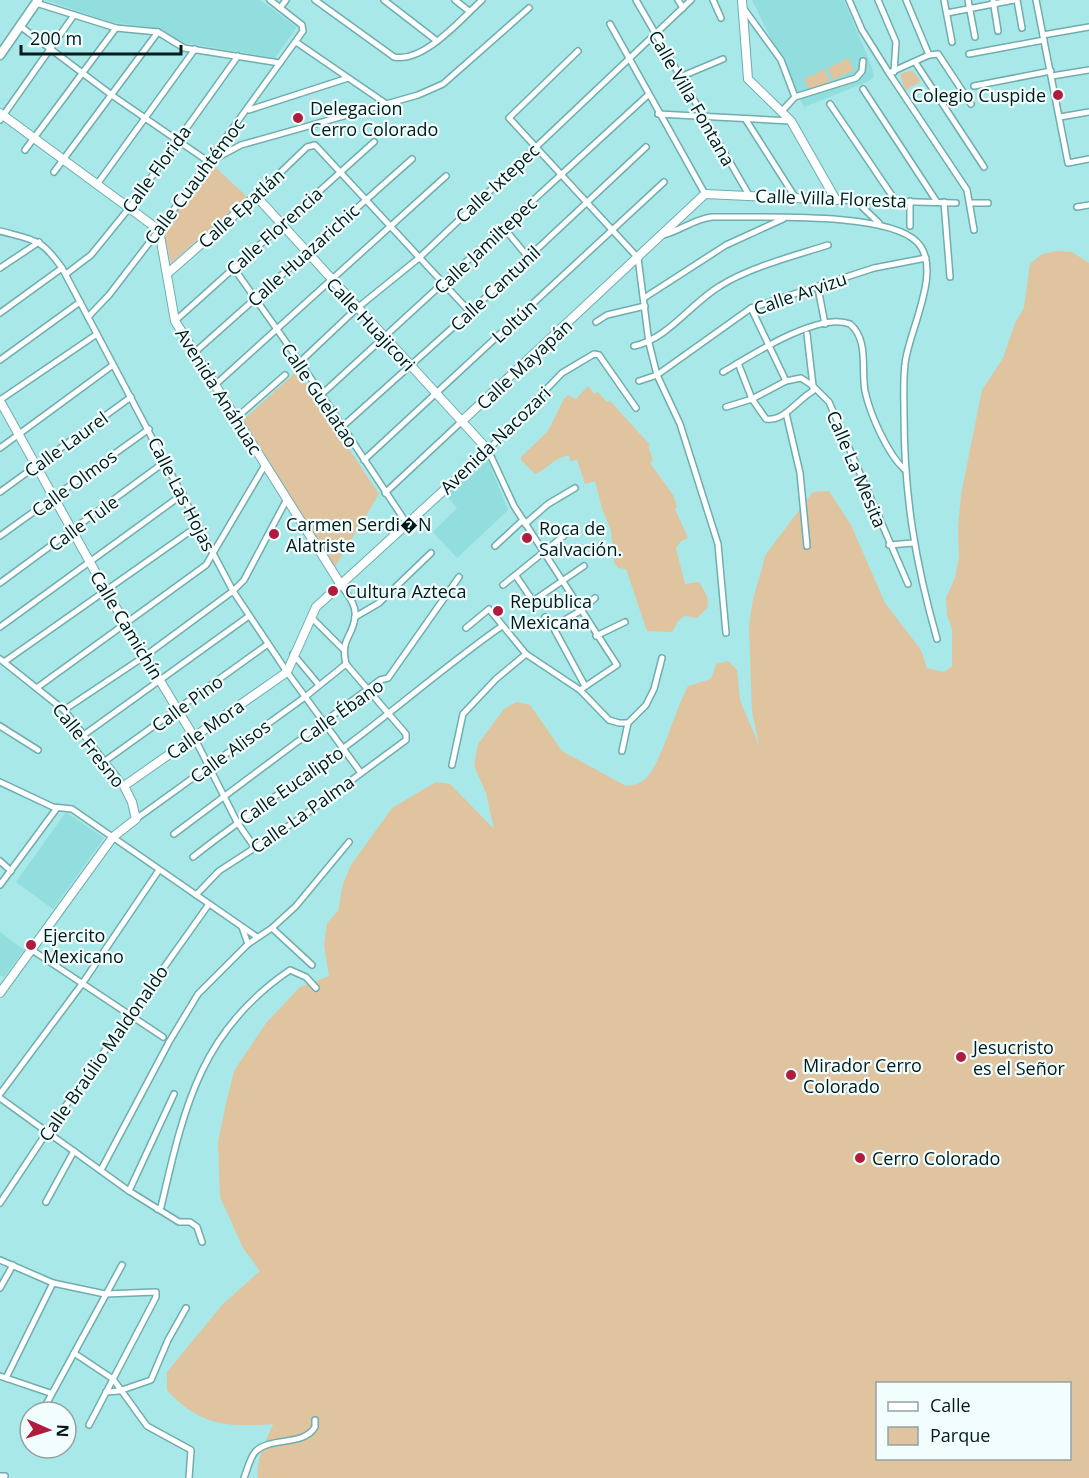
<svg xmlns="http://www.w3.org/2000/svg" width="1089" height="1478" font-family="'Open Sans',sans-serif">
  <rect width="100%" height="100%" fill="#a8e8e8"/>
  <!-- built -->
  <g fill="#92dddd">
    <polygon points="45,0 260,0 297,27 275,58 179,42 162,29 110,22"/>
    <polygon points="752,0 844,0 873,70 874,77 867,82 804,107"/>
    <polygon points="487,458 508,510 457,558 433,532 457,508 445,494"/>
    <polygon points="66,812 104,838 53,909 16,882"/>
    <polygon points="0,932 24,950 4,977 0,975"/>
  </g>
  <!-- green -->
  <g fill="#dfc49f" fill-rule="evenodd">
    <polygon points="848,58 854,70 833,80 828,68"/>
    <polygon points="825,69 830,81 810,91 804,79"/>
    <polygon points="912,70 921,81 905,91 900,74"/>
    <polygon points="213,165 247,197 171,263 163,229 208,167"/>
    <path d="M1057,251L1072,252L1089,263V1478H258C255,1461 267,1439 273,1424C229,1428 198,1425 167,1390V1372L222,1305L260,1271L243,1248L220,1197L218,1142L227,1099L234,1071L266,1023L300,987L329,976L324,945L327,923L338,911L343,884L351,865L392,808L436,782L450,784L494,829L486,793L474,766L478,744L504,709L517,702L530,705L562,751L626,786C632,785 640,784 644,780C661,766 675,709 688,686L711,679L716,664L728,661L737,670L740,700L759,745L752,712L749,627L753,599L766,554L813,492L829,491L851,525L885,603L921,650L927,668L944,672L952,666V629L947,615L946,598L955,578L959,557L958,528L961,495L982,390L1003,358L1015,323L1024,308L1030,264L1042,254ZM878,1384H1070V1458H878Z"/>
    <polygon points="297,371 379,494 334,568 243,420"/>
    <path d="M588,386L594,394L598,392L607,402L610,401L650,445L648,446L653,460L650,463L673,495L677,507L675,509L688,538L681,541L676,548L685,584L699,582L707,596L708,607L697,618L684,616L678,621L672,632L647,631L626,569L618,568L614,562L611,530L602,509L595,481L585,484L577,460L570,461L569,455C550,460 551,467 535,474L521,460V457L548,431L564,399L568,395L576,399Z"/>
  </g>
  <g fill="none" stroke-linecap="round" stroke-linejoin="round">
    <!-- street casing -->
    <g stroke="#6fadae" stroke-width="8">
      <g id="street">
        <path d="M315,0L394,57C424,63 461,19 482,0"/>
        <polyline points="384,0 437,41"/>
        <polyline points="455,0 469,11"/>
        <polyline points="636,0 749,195"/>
        <polyline points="678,0 683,8"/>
        <polyline points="713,0 721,18"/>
        <polyline points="849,0 862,30 889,73 967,190 974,230"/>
        <polyline points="878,0 896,42 894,72"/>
        <polyline points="906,0 929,55"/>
        <polyline points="944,0 952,42"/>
        <polyline points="968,0 975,37"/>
        <polyline points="993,0 998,31"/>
        <polyline points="1017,0 1022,28"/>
        <polyline points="1036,0 1068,163 1089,159"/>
        <polyline points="36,3 116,28 158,32 184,48 280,63"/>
        <polyline points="280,8 286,0"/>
        <polyline points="744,9 781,60 795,97"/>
        <polyline points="947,13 1014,0"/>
        <polyline points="610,24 705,194"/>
        <polyline points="20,26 113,96 209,162 241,145 418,95 443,84 529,8"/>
        <polyline points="1043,35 1089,27"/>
        <polyline points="296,42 385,103"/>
        <polyline points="578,51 509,118 638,258 649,343 657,375 680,424 718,544 726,633"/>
        <polyline points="969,54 1044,40"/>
        <polyline points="915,62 984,167"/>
        <polyline points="889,73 929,55 938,54 971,104"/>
        <polyline points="1052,76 1089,70"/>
        <polyline points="680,77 723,59"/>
        <polyline points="974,86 1051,71"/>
        <polyline points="863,89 937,202"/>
        <polyline points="830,104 895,200"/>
        <polyline points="249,110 348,78"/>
        <polyline points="782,111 795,97 856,78 862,71 863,61"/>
        <polyline points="658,114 791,121"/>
        <polyline points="1060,117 1089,112"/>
        <polyline points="0,120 74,15"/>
        <polyline points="746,120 795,197"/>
        <polyline points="25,150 116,28"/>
        <polyline points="54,172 158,32"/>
        <polyline points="98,183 195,49"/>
        <polyline points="256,196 307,147 315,145 470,312"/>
        <polyline points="836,200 956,203"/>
        <polyline points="855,200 879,223"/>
        <polyline points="944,202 950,277"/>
        <polyline points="971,203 988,203"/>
        <polyline points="1077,207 1089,205"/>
        <polyline points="910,226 910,201"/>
        <polyline points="504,228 528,257"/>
        <path d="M0,231C34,240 41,238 62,268L233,591L287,672L361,773"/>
        <path d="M663,235C680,231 694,219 712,217C757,218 887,211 917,242C944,269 908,332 905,364C903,381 904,398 904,414C904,494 915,562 937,639"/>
        <polyline points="233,267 300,362 407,524"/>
        <polyline points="0,268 39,242"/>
        <polyline points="66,274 91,255 130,207 238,56"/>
        <polyline points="818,288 825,324"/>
        <polyline points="644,298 726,245 783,219"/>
        <polyline points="751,308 786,381"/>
        <polyline points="0,313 62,268"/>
        <polyline points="88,317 109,295 159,230 303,31 302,25 270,0"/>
        <polyline points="175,321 374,142"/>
        <polyline points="596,322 607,315 645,306"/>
        <polyline points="807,334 813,386"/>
        <path d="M634,346C668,339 690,304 720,286C750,267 794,256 828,245"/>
        <polyline points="194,353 412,159"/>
        <polyline points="0,360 80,302"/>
        <polyline points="300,362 356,309 419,258 691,0"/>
        <path d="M738,363L752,399L766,419C784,422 798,399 813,391V386"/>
        <path d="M723,372C750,356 819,311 850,324C869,340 861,369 865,391C870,414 887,453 904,469"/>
        <polyline points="639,381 657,375 751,308 874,268 926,258"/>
        <polyline points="215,385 446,176"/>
        <polyline points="322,394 648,95"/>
        <polyline points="0,400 97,334"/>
        <polyline points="726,407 752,399 786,381 801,378 813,386 829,402 908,584"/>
        <polyline points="786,413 800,473 807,546"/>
        <polyline points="236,418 285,375"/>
        <polyline points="343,426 470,312 646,147"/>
        <polyline points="0,448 113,365"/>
        <polyline points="364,460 664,182"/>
        <polyline points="0,492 131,397"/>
        <polyline points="385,493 461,422"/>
        <polyline points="525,524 548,504 575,488"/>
        <polyline points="0,536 149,429"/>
        <polyline points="889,545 913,543"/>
        <polyline points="495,546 523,520"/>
        <polyline points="516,576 533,601 584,566"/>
        <polyline points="0,583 166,461"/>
        <polyline points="503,585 566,534"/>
        <polyline points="311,617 343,649"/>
        <polyline points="355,617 379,603 431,553"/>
        <polyline points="545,617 553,627 585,686"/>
        <polyline points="0,627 183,494"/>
        <polyline points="553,627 580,611 595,598"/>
        <polyline points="466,628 489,609 526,654 580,690 609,720 619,723 628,723 646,705 654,689 662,658"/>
        <polyline points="596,636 625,622"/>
        <polyline points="293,654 319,685"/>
        <polyline points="0,659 64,710 124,786"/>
        <polyline points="4,662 199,525"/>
        <polyline points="38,687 206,565 265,465"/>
        <polyline points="580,690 617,665 514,506 488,450 562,373 594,354 599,355 636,408"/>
        <polyline points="64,710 145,656 233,591 244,580 287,499"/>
        <polyline points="0,726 38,750"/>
        <polyline points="85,734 249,616"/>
        <polyline points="194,737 237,822 255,848"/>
        <polyline points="622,751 628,723"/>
        <polyline points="105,761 268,644"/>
        <polyline points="452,765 463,714 496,679 526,654"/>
        <polyline points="0,782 53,807 72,809 257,937"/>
        <polyline points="136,819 305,697 346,664"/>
        <polyline points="174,834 380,680 388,678 459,577"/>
        <path d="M193,857C243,817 297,782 349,744C401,705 449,663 502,626"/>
        <polyline points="0,861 11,871"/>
        <polyline points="0,885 57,808"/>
        <path d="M196,895L219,871L299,819L406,740V734L346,664C340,638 353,637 355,617C357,605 347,594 341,585"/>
        <polyline points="242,927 248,944"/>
        <polyline points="272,928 312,965"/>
        <polyline points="32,950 163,1037"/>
        <polyline points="0,1094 82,984 159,870"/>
        <polyline points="0,1098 129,1191 179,1222 190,1222 197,1227 202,1242"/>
        <polyline points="101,1170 169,1042 198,994 248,944 272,928 296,906 349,842"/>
        <polyline points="129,1191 174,1094"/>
        <polyline points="46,1202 74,1151"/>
        <polyline points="0,1203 47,1132 209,904"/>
        <path d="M157,1209L161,1207C184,1108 200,1031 290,970L306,977L316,988"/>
        <polyline points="0,1260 53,1283 105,1294 156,1292 156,1297 89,1425"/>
        <polyline points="0,1288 13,1265"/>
        <polyline points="74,1353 113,1379 147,1426 191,1450 189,1478"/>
        <polyline points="0,1376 50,1393"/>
        <polyline points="6,1378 53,1283"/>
        <polyline points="106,1392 119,1391 151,1380 168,1340 186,1308"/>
        <polyline points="42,1412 122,1265"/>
        <polyline points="0,1476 5,1476"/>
        <path d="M244,1478C247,1470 250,1458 255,1452C270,1436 303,1447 315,1427V1420"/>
      </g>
    </g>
    <!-- secondary casing -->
    <g stroke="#6fadae" stroke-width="10">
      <g id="secondary">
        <polyline points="742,0 748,79 791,121 836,200"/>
        <polyline points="0,113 159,230 175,321 341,585"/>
        <polyline points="0,401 106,591 194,737"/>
        <polyline points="461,422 705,194 836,200"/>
        <polyline points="0,993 113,837 136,819 132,802 124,786 287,672 316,607 488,450 256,196 168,273"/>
      </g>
    </g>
    <!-- primary casing -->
    <g stroke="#6fadae" stroke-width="11">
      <polyline id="primary" points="0,55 38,0"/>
    </g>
    <!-- street -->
    <use href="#street" stroke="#fff" stroke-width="5"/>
    <!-- secondary -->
    <use href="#secondary" stroke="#fff" stroke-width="8"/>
    <!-- primary -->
    <use href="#primary" stroke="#fff" stroke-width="8"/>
  </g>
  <!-- markers -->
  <g fill="#b01c3d" stroke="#f2fefe" stroke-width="2">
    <circle cx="1058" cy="95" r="6"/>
    <circle cx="298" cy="118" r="6"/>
    <circle cx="274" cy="534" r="6"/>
    <circle cx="527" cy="538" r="6"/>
    <circle cx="333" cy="591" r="6"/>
    <circle cx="498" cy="611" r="6"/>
    <circle cx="31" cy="945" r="6"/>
    <circle cx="961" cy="1057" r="6"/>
    <circle cx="791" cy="1075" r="6"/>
    <circle cx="860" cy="1158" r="6"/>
  </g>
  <g text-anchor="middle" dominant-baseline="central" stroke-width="4.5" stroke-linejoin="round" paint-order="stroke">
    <!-- poi labels -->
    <g font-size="18" fill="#011a1a" stroke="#f2fefe" text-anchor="start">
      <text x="1046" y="95" text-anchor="end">Colegio Cuspide</text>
      <text x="310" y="108">Delegacion<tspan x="310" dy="21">Cerro Colorado</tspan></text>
      <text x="286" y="524">Carmen Serdi�N<tspan x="286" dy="21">Alatriste</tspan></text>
      <text x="539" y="528">Roca de<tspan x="539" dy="21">Salvación.</tspan></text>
      <text x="345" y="591">Cultura Azteca</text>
      <text x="510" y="601">Republica<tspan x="510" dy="21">Mexicana</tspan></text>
      <text x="43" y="935">Ejercito<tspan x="43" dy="21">Mexicano</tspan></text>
      <text x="973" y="1047">Jesucristo<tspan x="973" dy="21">es el Señor</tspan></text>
      <text x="803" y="1065">Mirador Cerro<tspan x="803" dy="21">Colorado</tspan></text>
      <text x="872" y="1158">Cerro Colorado</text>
    </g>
    <!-- street labels -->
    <g font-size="18" fill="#011a1a" stroke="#f2fefe">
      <text transform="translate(692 98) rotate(60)">Calle Villa Fontana</text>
      <text transform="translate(156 169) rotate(-54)">Calle Florida</text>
      <text transform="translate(194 181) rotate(-53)">Calle Cuauhtémoc</text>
      <text transform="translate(497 183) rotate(-43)">Calle Ixtepec</text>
      <text transform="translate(831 198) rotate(2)">Calle Villa Floresta</text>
      <text transform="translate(241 208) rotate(-42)">Calle Epatlán</text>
      <text transform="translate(274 231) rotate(-42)">Calle Florencia</text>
      <text transform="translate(485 245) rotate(-43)">Calle Jamiltepec</text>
      <text transform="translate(303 255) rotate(-42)">Calle Huazarichic</text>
      <text transform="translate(495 288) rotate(-43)">Calle Cantunil</text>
      <text transform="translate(800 293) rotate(-19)">Calle Arvizu</text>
      <text transform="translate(514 321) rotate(-43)">Loltún</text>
      <text transform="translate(371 324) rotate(47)">Calle Huajicori</text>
      <text transform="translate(524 364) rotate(-43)">Calle Mayapán</text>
      <text transform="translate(219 391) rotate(58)">Avenida Anáhuac</text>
      <text transform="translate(320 395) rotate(56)">Calle Guelatao</text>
      <text transform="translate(495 440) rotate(-44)">Avenida Nacozari</text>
      <text transform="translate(66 444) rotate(-36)">Calle Laurel</text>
      <text transform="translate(857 469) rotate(67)">Calle La Mesita</text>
      <text transform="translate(74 483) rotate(-36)">Calle Olmos</text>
      <text transform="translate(182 494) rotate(63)">Calle Las Hojas</text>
      <text transform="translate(83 523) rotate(-36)">Calle Tule</text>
      <text transform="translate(127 625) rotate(59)">Calle Camichín</text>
      <text transform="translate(187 703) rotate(-36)">Calle Pino</text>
      <text transform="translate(341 711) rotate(-35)">Calle Ébano</text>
      <text transform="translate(205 729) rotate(-35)">Calle Mora</text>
      <text transform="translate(89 745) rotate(51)">Calle Fresno</text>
      <text transform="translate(230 751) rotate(-36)">Calle Alisos</text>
      <text transform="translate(291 785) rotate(-35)">Calle Eucalipto</text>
      <text transform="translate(302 814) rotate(-35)">Calle La Palma</text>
      <text transform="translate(103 1053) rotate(-55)">Calle Braúlio Maldonaldo</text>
    </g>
  </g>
  <!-- legend -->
  <rect x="876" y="1382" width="195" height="78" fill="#f2fefe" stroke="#92a3a3" stroke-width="1.5"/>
  <rect x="888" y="1402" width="30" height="9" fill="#ffffff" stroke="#92a3a3" stroke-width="1.5"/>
  <text x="930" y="1412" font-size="18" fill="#011a1a">Calle</text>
  <rect x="888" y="1427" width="30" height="18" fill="#dfc49f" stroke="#92a3a3" stroke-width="1.5"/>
  <text x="930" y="1442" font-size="18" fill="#011a1a">Parque</text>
  <!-- north arrow -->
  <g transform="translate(48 1430) rotate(93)"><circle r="28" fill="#f2fefe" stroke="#92a3a3" stroke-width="1.5"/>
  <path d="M0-4.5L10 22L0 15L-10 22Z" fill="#b01c3d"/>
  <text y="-9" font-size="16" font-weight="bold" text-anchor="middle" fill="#011a1a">N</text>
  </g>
  <!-- scale -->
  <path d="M21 45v9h160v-9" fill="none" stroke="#011a1a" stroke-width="3"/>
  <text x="30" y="45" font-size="18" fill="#011a1a" stroke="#f2fefe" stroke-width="4.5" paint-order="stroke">200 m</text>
</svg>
